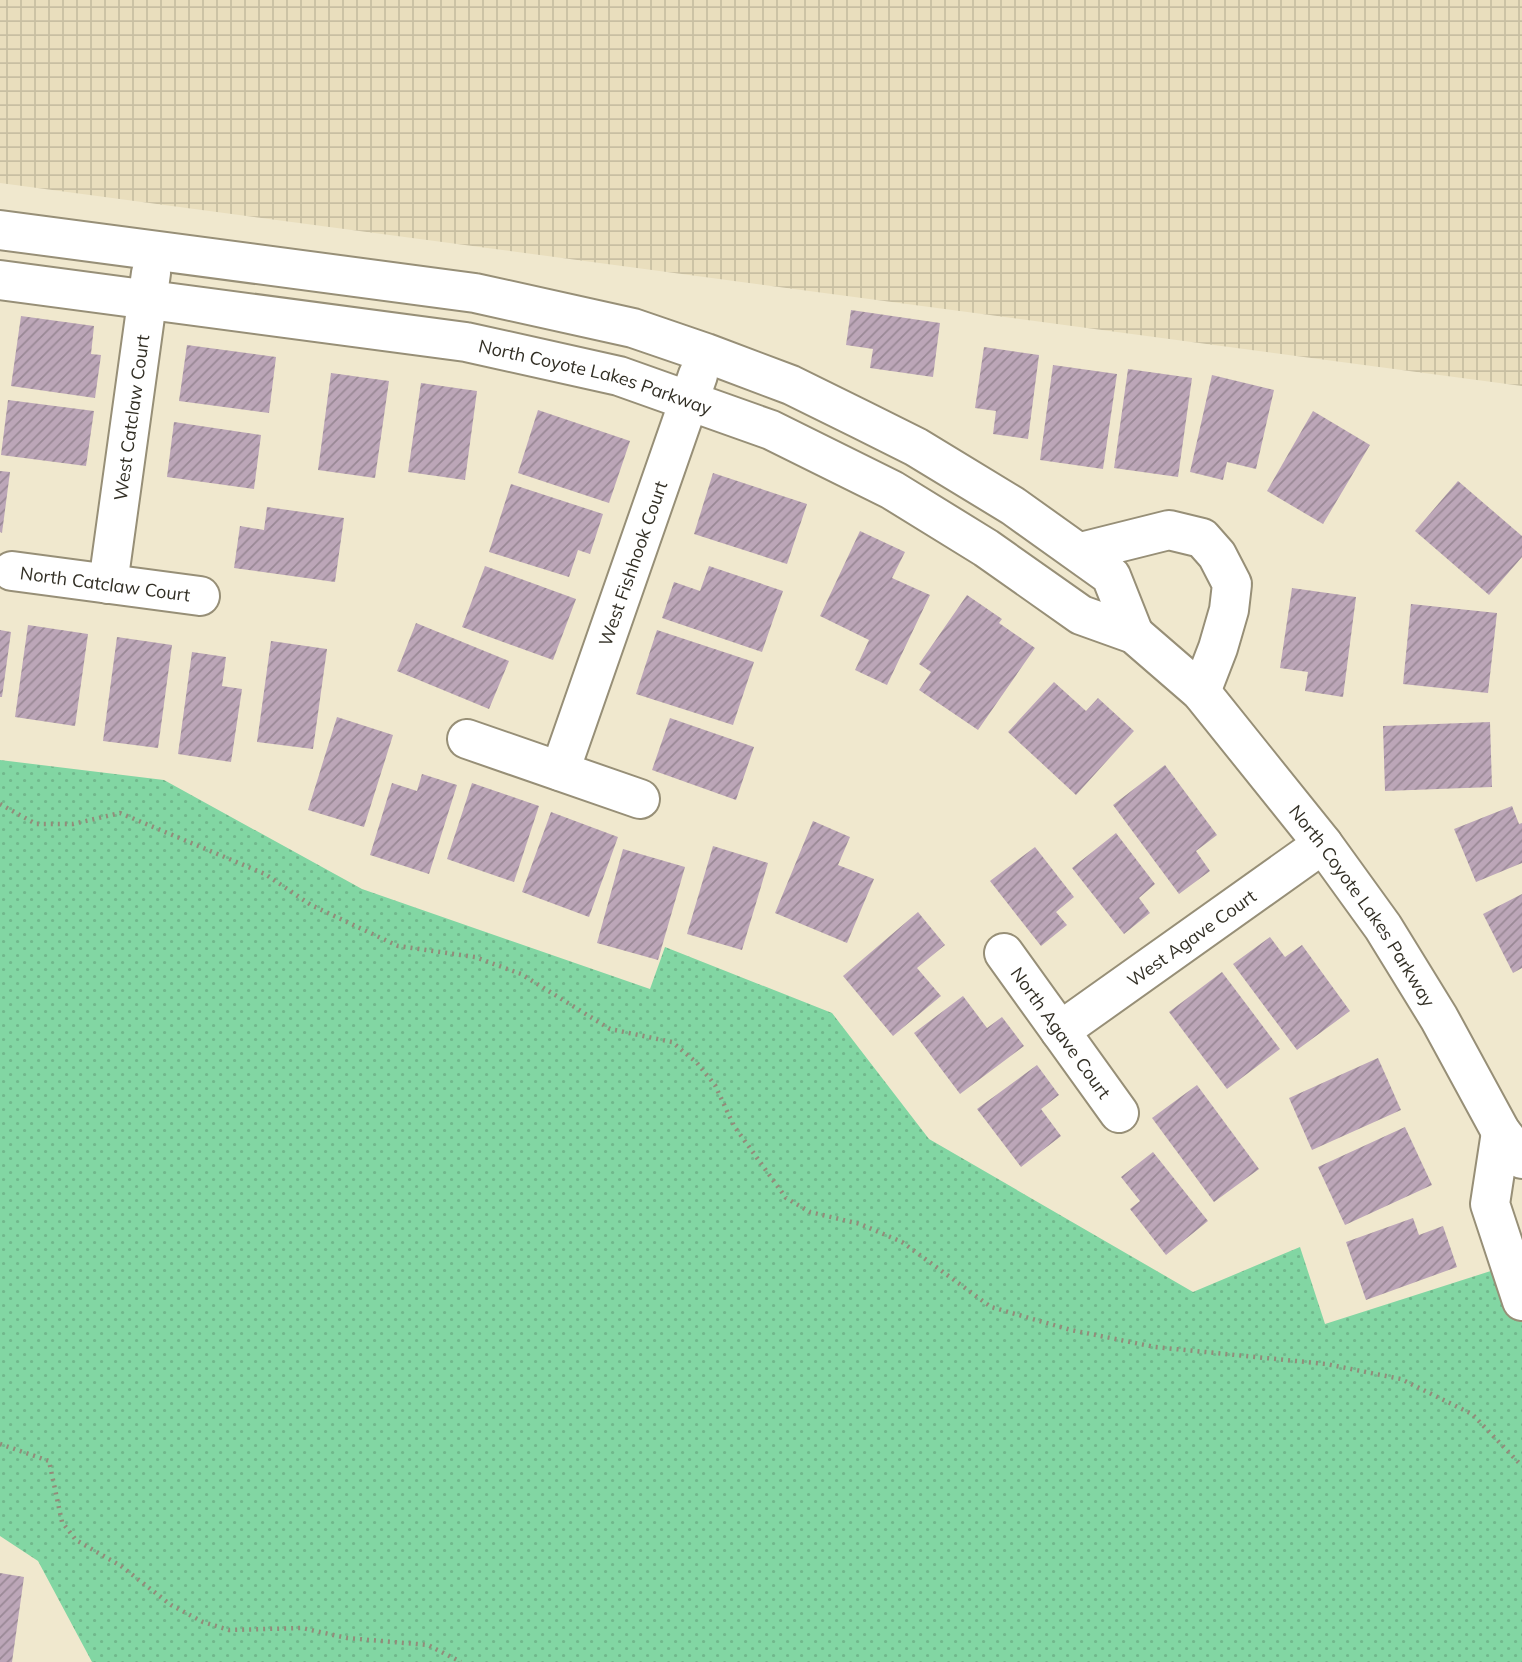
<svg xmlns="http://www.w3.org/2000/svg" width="1522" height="1662" font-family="Mulish,sans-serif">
  <defs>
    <pattern id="industrial-grid" width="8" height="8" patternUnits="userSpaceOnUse" patternTransform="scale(1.75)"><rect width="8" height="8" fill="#e9debd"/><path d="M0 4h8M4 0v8" fill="none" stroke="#c8bfa2"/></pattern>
    <pattern id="grass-dots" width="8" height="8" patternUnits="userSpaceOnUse" patternTransform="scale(1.75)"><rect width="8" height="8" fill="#82d6a3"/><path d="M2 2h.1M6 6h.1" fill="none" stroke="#71b88c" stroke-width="1.8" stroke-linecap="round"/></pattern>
    <pattern id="building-hatch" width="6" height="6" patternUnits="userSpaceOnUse" patternTransform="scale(1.75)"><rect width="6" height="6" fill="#bca6b8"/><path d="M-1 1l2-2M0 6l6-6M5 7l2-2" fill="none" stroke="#998895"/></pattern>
  </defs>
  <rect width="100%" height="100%" fill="#f0e8ce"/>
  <!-- industrial -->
  <polygon fill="url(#industrial-grid)" points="0,0 1522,0 1522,386 0,183"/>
  <!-- grass -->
  <polygon fill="url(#grass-dots)" points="0,760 164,780 362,889 650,989 665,947 832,1013 929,1139 1193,1292 1300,1247 1325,1324 1522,1261 1522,1662 92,1662 38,1561 0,1536"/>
  <!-- building -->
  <g fill="url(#building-hatch)">
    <polygon points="851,310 940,323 933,377 870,368 873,349 846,345"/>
    <polygon points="21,316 94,326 91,354 101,355 95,398 11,386"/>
    <polygon points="187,345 276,357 269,413 179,401"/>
    <polygon points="984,347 1039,355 1028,439 993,434 996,411 975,408"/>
    <polygon points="1053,365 1117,374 1103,469 1040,460"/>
    <polygon points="1128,369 1192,378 1178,477 1114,468"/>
    <polygon points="331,373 389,381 375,478 318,470"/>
    <polygon points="1212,375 1274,390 1256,469 1227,462 1223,480 1190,472"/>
    <polygon points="421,383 477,391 465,480 408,472"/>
    <polygon points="8,400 94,411 86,466 1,455"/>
    <polygon points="538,410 630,441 609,503 518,473"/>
    <polygon points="1313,411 1370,445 1323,524 1267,491"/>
    <polygon points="174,422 261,435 254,489 167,477"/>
    <polygon points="0,471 10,472 2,533 0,532"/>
    <polygon points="713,473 807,504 787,564 694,534"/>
    <polygon points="1458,481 1522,536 1522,557 1489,595 1415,531"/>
    <polygon points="511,484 603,514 590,554 578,550 569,577 489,552"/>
    <polygon points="267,507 344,518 335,582 234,568 240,526 264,530"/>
    <polygon points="860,531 905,552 892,578 930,595 887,685 855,670 869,640 820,616"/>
    <polygon points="485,566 576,599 553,660 462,627"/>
    <polygon points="709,566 783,591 762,652 662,618 674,582 700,591"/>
    <polygon points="1292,588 1356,597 1343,697 1305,691 1308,672 1280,668"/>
    <polygon points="967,595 1002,619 999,623 1035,648 978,730 919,690 931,672 919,664"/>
    <polygon points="1411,604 1497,613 1488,693 1403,684"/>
    <polygon points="416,623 509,661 489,709 397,671"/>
    <polygon points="28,625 88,634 75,726 15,717"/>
    <polygon points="0,630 11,632 2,697 0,697"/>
    <polygon points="657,630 754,662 733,725 636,694"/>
    <polygon points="117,637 172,645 158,748 103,741"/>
    <polygon points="271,641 327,649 313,749 257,742"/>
    <polygon points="192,652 226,657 222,686 242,689 231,762 178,754"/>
    <polygon points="1054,682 1086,711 1098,698 1134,731 1076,795 1008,732"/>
    <polygon points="337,717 393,735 364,827 308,810"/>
    <polygon points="670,718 754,747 736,800 652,770"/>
    <polygon points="1490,722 1492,787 1385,791 1383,726"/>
    <polygon points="1165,765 1217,835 1196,851 1210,871 1179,894 1113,805"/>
    <polygon points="422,774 457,785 429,874 370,855 392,783 417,791"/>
    <polygon points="472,783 539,806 514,882 447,859"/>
    <polygon points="1512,806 1519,824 1522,823 1522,863 1476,882 1454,829"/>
    <polygon points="551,812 618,837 589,917 522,892"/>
    <polygon points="813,821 850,837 838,865 874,879 847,943 775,913"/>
    <polygon points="1116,833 1155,884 1139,898 1150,913 1124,934 1072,868"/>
    <polygon points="713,846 768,863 742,950 687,934"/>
    <polygon points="1035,847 1074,897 1056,912 1067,925 1041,946 990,881"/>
    <polygon points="623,849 685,867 658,960 597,943"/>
    <polygon points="1522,894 1522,968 1513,973 1483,914"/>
    <polygon points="918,912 945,945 917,968 941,996 893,1036 843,976"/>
    <polygon points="1270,937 1285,957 1302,945 1350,1011 1297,1050 1233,964"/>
    <polygon points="1222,972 1280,1049 1227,1089 1169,1012"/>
    <polygon points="963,996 987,1028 1002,1017 1024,1046 960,1094 914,1033"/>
    <polygon points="1378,1058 1401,1110 1312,1150 1289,1098"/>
    <polygon points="1037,1065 1059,1095 1041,1109 1061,1136 1021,1167 977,1109"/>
    <polygon points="1197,1085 1259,1169 1214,1202 1152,1118"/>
    <polygon points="1405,1127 1432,1185 1345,1225 1318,1167"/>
    <polygon points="1153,1152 1208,1221 1166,1255 1130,1209 1140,1201 1121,1177"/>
    <polygon points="1413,1218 1419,1235 1443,1226 1457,1267 1366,1300 1346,1242"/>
    <polygon points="0,1573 24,1577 12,1662 0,1662"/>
  </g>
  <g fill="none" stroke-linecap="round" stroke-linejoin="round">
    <!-- minor casing -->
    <g stroke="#978f77" stroke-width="42">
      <g id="minor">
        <polyline points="0,230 475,293 633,328 706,353 791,385 862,420 916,447 1013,506 1111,576 1134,634"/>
        <path id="s1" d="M0,280L466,342L619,376L771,430L892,490L986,548L1081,615L1134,634L1201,692L1323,844L1383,927L1439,1018L1501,1132L1522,1159"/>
        <polyline points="1081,552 1169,530 1202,538 1217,555 1232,584 1229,610 1218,648 1201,692"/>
        <path id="s2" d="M12,571L200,596"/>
        <path id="s3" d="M108,584L151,273"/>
        <polyline points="467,739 640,799"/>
        <path id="s4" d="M560,771L698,375"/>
        <path id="s5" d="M1004,953L1119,1113"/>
        <path id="s6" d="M1060,1031L1323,844"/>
        <polyline points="1501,1132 1490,1204 1522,1301"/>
      </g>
    </g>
    <!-- path -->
    <g stroke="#928c7a" stroke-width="4.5" stroke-dasharray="2 5" stroke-linecap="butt">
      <polyline points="0,804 36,824 73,824 120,813 265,874 311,905 398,946 475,957 521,974 610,1029 672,1042 697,1063 715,1085 734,1126 786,1198 810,1212 860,1224 902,1242 991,1307 1071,1330 1155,1347 1326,1364 1401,1379 1472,1414 1522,1466"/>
      <polyline points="0,1444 49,1461 62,1522 76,1540 121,1566 171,1605 203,1622 229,1630 302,1628 347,1638 428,1645 461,1662"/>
    </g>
    <!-- minor -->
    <use href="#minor" stroke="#fff" stroke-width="38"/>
  </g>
  <g text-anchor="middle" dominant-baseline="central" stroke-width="7" stroke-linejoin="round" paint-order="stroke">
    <!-- street labels -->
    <g font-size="18" fill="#322f25" stroke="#fef5db">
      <text stroke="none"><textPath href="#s1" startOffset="604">North Coyote Lakes Parkway</textPath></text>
      <text stroke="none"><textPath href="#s3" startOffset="168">West Catclaw Court</textPath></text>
      <text stroke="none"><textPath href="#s4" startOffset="220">West Fishhook Court</textPath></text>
      <text stroke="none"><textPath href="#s2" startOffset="94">North Catclaw Court</textPath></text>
      <text stroke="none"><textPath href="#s1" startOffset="1563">North Coyote Lakes Parkway</textPath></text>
      <text stroke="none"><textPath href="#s6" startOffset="161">West Agave Court</textPath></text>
      <text stroke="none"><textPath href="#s5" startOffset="98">North Agave Court</textPath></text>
    </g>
  </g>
</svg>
